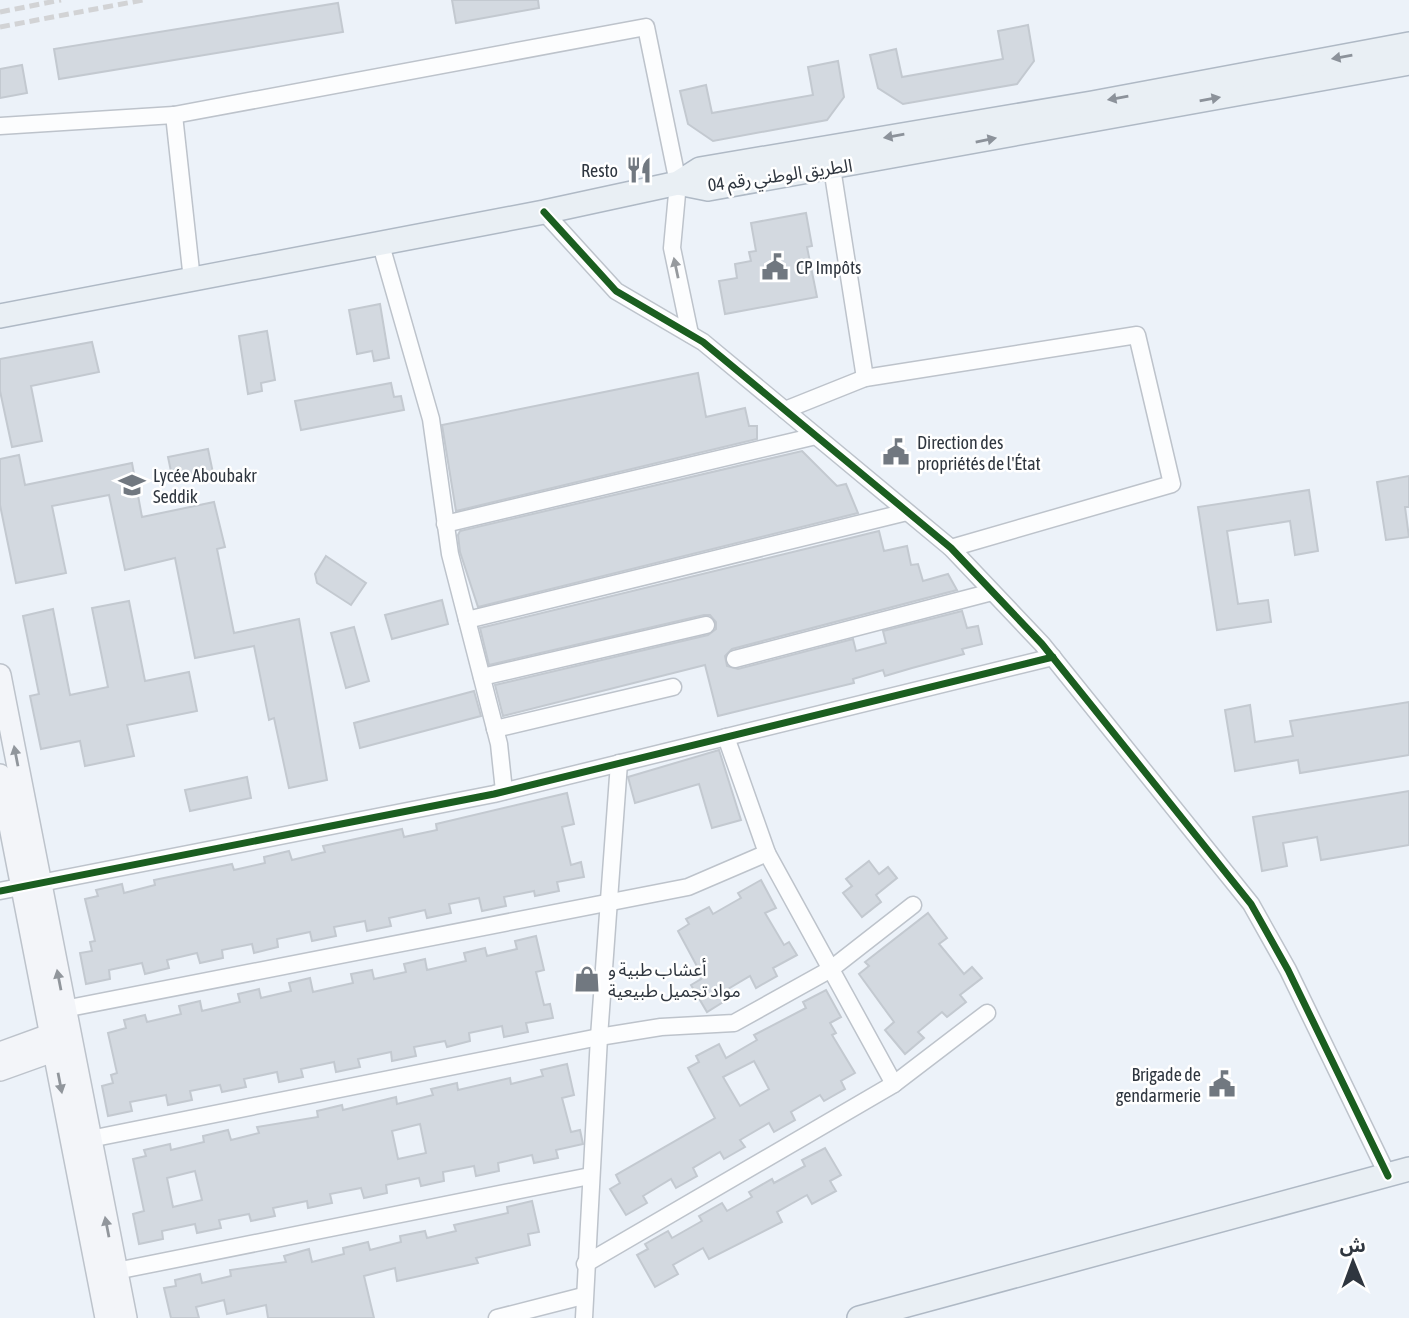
<svg xmlns="http://www.w3.org/2000/svg" width="1409" height="1318" font-family="'Asap Condensed','Noto Sans Arabic',sans-serif">
  <rect width="100%" height="100%" fill="#ecf2f9"/>
  <!-- building -->
  <g fill="#d3d9e0" stroke="#c3c9d0" stroke-width="2" fill-rule="evenodd">
    <polygon points="452,0 538,0 539,8 456,23"/>
    <polygon points="338,3 343,32 59,79 54,49"/>
    <polygon points="1028,25 1034,61 1017,84 903,104 878,88 870,55 896,49 902,77 1003,59 998,31"/>
    <polygon points="838,61 844,97 827,120 713,141 688,124 680,91 706,85 712,113 813,95 808,67"/>
    <polygon points="22,65 27,93 0,98 0,69"/>
    <polygon points="806,213 812,246 807,247 817,297 725,314 719,281 737,278 735,264 751,261 749,252 756,251 751,223"/>
    <polygon points="380,304 389,358 374,361 372,351 357,354 349,310"/>
    <polygon points="267,331 275,380 261,383 262,391 248,394 239,336"/>
    <polygon points="92,342 99,372 31,386 42,441 12,447 0,391 0,359"/>
    <polygon points="698,373 706,417 745,408 749,426 757,426 757,439 456,511 442,425"/>
    <polygon points="391,383 394,397 401,396 404,410 301,430 295,401"/>
    <polygon points="208,449 213,473 173,481 168,457"/>
    <polygon points="802,451 837,486 846,484 858,513 478,607 460,552 458,535 460,531"/>
    <polygon points="19,455 25,485 132,463 142,517 214,502 225,547 217,549 234,633 299,619 327,780 289,788 274,718 269,720 254,646 195,658 175,558 125,570 109,495 52,506 66,573 16,583 0,505 0,459"/>
    <polygon points="1409,476 1409,507 1405,507 1409,537 1386,540 1377,482"/>
    <polygon points="1309,490 1318,551 1295,555 1290,521 1227,531 1238,604 1268,600 1271,622 1217,630 1198,507"/>
    <polygon points="879,531 884,551 907,546 911,565 918,564 923,581 948,574 957,590 732,649 725,656 727,666 738,669 853,639 856,651 886,643 883,631 962,611 967,628 978,626 982,644 962,649 964,654 912,668 885,676 883,670 853,679 854,683 718,716 705,665 503,716 495,685 708,635 716,629 716,622 710,615 704,615 489,665 480,628"/>
    <polygon points="326,556 366,583 351,605 317,583 315,574"/>
    <polygon points="442,600 448,624 392,639 385,615"/>
    <polygon points="129,601 145,681 189,672 197,711 127,725 134,756 85,766 80,741 41,749 30,696 39,694 23,616 53,609 70,695 108,687 92,608"/>
    <polygon points="354,627 369,681 346,688 331,633"/>
    <polygon points="474,691 481,716 360,748 354,723"/>
    <polygon points="1409,702 1409,755 1300,773 1298,760 1235,771 1225,710 1250,705 1255,742 1293,736 1290,721"/>
    <polygon points="719,750 741,820 712,828 699,784 635,803 628,777"/>
    <polygon points="247,777 251,798 190,811 185,790"/>
    <polygon points="1409,791 1409,845 1321,860 1317,837 1283,843 1287,866 1262,871 1253,817"/>
    <polygon points="567,793 574,824 562,827 571,865 581,862 584,877 557,882 559,891 535,896 534,891 504,897 506,906 482,911 479,898 449,904 451,913 427,918 425,910 389,918 391,926 367,931 365,921 334,927 336,936 312,941 310,932 277,939 278,947 254,953 252,944 222,950 223,958 200,963 197,953 167,960 169,968 145,974 142,963 109,970 110,979 86,984 80,953 92,951 90,942 95,941 85,899 98,896 96,890 122,884 124,893 155,885 154,880 232,864 234,870 265,863 264,857 289,851 292,860 325,852 323,846 402,829 404,837 437,830 436,824"/>
    <polygon points="869,861 879,874 888,867 897,878 876,895 881,902 862,917 843,893 852,886 846,879"/>
    <polygon points="761,880 776,908 765,913 784,945 789,942 797,955 773,968 777,976 756,988 750,976 723,992 728,999 707,1012 691,985 701,979 697,971 699,970 678,931 689,924 686,919 709,907 713,914 741,898 738,893"/>
    <polygon points="928,913 947,938 939,944 964,974 972,967 982,978 960,995 966,1002 947,1017 942,1012 918,1032 924,1038 905,1054 885,1030 894,1022 859,974 869,966 865,962"/>
    <polygon points="536,936 544,970 536,972 544,1005 550,1004 553,1018 526,1023 528,1032 504,1037 502,1026 469,1033 470,1041 447,1047 445,1041 414,1047 416,1056 392,1061 391,1052 358,1059 360,1067 336,1072 334,1062 301,1069 303,1077 279,1082 277,1072 244,1079 246,1087 222,1092 220,1085 190,1091 192,1100 168,1105 166,1095 130,1102 132,1111 108,1116 102,1086 113,1083 111,1075 117,1073 108,1033 126,1028 124,1020 145,1015 147,1022 181,1014 179,1006 200,1001 202,1011 240,1002 238,994 259,989 261,998 291,991 289,983 310,978 313,992 353,983 351,974 372,970 374,979 406,972 404,964 425,959 427,970 466,961 464,953 485,948 487,956 517,949 515,941"/>
    <path d="M826,990L841,1017L830,1023L836,1033L832,1035L855,1073L841,1081L845,1089L824,1101L820,1095L791,1112L795,1120L774,1132L769,1123L740,1140L745,1147L724,1159L720,1152L693,1168L697,1176L676,1188L671,1179L643,1196L647,1203L626,1215L610,1189L620,1183L616,1175L715,1118L688,1068L699,1062L696,1056L719,1044L726,1058L757,1040L754,1035L806,1008L803,1002ZM754,1061L769,1089L740,1106L723,1077Z"/>
    <path d="M567,1064L574,1095L562,1098L571,1132L580,1130L583,1144L556,1150L558,1158L534,1163L532,1155L498,1163L499,1171L476,1176L474,1166L443,1172L444,1181L421,1186L419,1178L386,1185L387,1193L364,1198L361,1188L330,1194L332,1203L308,1208L307,1201L273,1208L275,1216L251,1221L249,1214L219,1220L221,1228L197,1233L195,1224L162,1231L163,1239L139,1244L133,1214L144,1211L133,1159L146,1156L144,1150L170,1144L171,1150L204,1142L203,1136L228,1130L231,1140L259,1133L257,1127L318,1117L317,1111L342,1105L343,1110L396,1097L397,1104L433,1095L431,1089L457,1083L458,1090L510,1078L511,1084L543,1076L541,1070ZM420,1124L426,1153L398,1159L392,1131ZM195,1171L202,1200L173,1207L167,1178Z"/>
    <polygon points="825,1148 841,1175 830,1181 836,1191 812,1204 807,1195 777,1212 782,1222 709,1259 703,1248 673,1265 678,1274 655,1287 637,1255 648,1249 645,1244 668,1231 672,1238 702,1221 699,1216 722,1203 727,1211 752,1197 749,1192 772,1179 774,1183 805,1166 802,1160"/>
    <polygon points="532,1201 539,1232 528,1234 530,1245 476,1258 478,1263 397,1281 395,1268 364,1276 374,1318 268,1318 266,1305 227,1314 224,1300 196,1307 199,1318 171,1318 164,1288 176,1286 175,1280 200,1274 202,1283 231,1276 230,1270 286,1262 284,1256 309,1249 312,1262 344,1254 343,1248 368,1242 370,1250 401,1242 400,1236 425,1231 427,1238 456,1231 454,1225 508,1213 507,1207"/>
  </g>
  <g fill="none" stroke-linecap="round" stroke-linejoin="round">
    <!-- street casing -->
    <g stroke="#bdc3cb" stroke-width="19">
      <g id="street">
        <polyline points="174,115 192,280"/>
        <polyline points="0,126 174,115 646,27 678,183 672,248 690,334"/>
        <polyline points="832,168 865,378"/>
        <polyline points="544,212 616,291 703,342 951,548 1042,644 1251,904 1288,970 1388,1176"/>
        <polyline points="381,245 431,419 450,554 499,744 504,791"/>
        <polyline points="785,410 865,378 1137,335 1172,484 951,548"/>
        <polyline points="445,524 816,436"/>
        <polyline points="467,620 907,512"/>
        <polyline points="735,659 992,592"/>
        <polyline points="482,677 706,625"/>
        <polyline points="495,729 673,687"/>
        <polyline points="726,737 767,853 894,1084"/>
        <polyline points="0,891 494,794 1053,657"/>
        <polyline points="64,1009 688,887 767,853"/>
        <polyline points="90,1139 599,1037 661,1027 734,1023 831,969 913,905"/>
        <polyline points="585,1264 894,1084 987,1013"/>
        <polyline points="116,1271 590,1176"/>
        <polyline points="497,1318 583,1296"/>
        <polyline points="584,1318 599,1037 619,763"/>
      </g>
    </g>
    <!-- secondary casing -->
    <g stroke="#bdc3cb" stroke-width="24">
      <g id="secondary">
        <polyline points="0,675 126,1318"/>
        <polyline points="0,775 106,1318"/>
        <polyline points="0,1053 63,1030"/>
        <polyline points="0,1070 67,1046"/>
      </g>
    </g>
    <!-- primary casing -->
    <g stroke="#afb9c5" stroke-width="26">
      <g id="primary">
        <polyline points="678,183 708,189 1409,63"/>
        <polyline points="0,316 544,212 678,183 700,169 1092,103 1409,44"/>
        <polyline points="859,1318 1409,1169"/>
      </g>
    </g>
    <!-- street -->
    <use href="#street" stroke="#fcfdfe" stroke-width="16"/>
    <!-- secondary -->
    <use href="#secondary" stroke="#f3f5f9" stroke-width="21"/>
    <!-- primary -->
    <use href="#primary" stroke="#e9eff4" stroke-width="23"/>
    <!-- rail -->
    <g stroke="#d2d3d5" stroke-width="5" stroke-dasharray="10 5" stroke-linecap="butt">
      <polyline points="0,12 61,0"/>
      <polyline points="0,27 143,0"/>
    </g>
    <!-- cycleway casing -->
    <g stroke="#fff" stroke-width="11">
      <g id="cycleway">
        <polyline points="544,212 616,291 703,342 951,548 1042,644 1251,904 1288,970 1388,1176"/>
        <polyline points="0,891 494,794 1053,657"/>
      </g>
    </g>
    <!-- cycleway -->
    <use href="#cycleway" stroke="#1b5e20" stroke-width="7"/>
  </g>
  <!-- one-way arrows -->
  <defs><path id="oneway-solid" d="M-6-.8H1V-3.2L6.5 0L1 3.2V.8H-6Z" transform="scale(1.75)"/></defs>
  <g fill="#8c929a">
    <use href="#oneway-solid" transform="translate(1342 57) rotate(170)"/>
    <use href="#oneway-solid" transform="translate(1118 98) rotate(170)"/>
    <use href="#oneway-solid" transform="translate(1210 99) rotate(-10)"/>
    <use href="#oneway-solid" transform="translate(894 136) rotate(170)"/>
    <use href="#oneway-solid" transform="translate(986 140) rotate(-11)"/>
  </g>
  <use fill="#969a9e" href="#oneway-solid" transform="translate(676 268) rotate(-102)"/>
  <g fill="#91969c">
    <use href="#oneway-solid" transform="translate(16 756) rotate(-101)"/>
    <use href="#oneway-solid" transform="translate(59 980) rotate(-101)"/>
    <use href="#oneway-solid" transform="translate(60 1083) rotate(79)"/>
    <use href="#oneway-solid" transform="translate(107 1227) rotate(-101)"/>
  </g>
  <!-- icons -->
  <defs>
    <g id="restaurant-bare" transform="scale(2.1)"><path d="M-5-6h1v4h1v-4h1v4h1v-4h1v5L-1.5 .5V6h-2V.5L-5-1ZM5-6V6H3V1.5H1.5Q1.5-4 5-6Z" fill="#717880" stroke="#fff" stroke-width="2.5" paint-order="stroke"/></g>
    <g id="civic-bare" transform="scale(2.1)"><path d="M-.6-6.5H3V-4.5H.6V-3L4-1V1h2V6H-6V1h2V-1L-.6-3ZM-1.2 2.5V6h2.4V2.5Z" fill="#717880" stroke="#fff" stroke-width="2.5" paint-order="stroke"/></g>
    <g id="school-bare" transform="scale(2.1)"><path d="M0-5L7-2L0 1L-7-2ZM-4 1L0 2.5L4 1V4Q0 6-4 4Z" fill="#717880" stroke="#fff" stroke-width="2.5" paint-order="stroke"/></g>
    <g id="shop-bare" transform="scale(2.1)"><path d="M-5-2.5h2.3a2.7 3.5 0 0 1 5.4 0H5L5.5 6h-11ZM-1.5-2.5h3a1.5 2.3 0 0 0-3 0Z" fill="#717880" stroke="#fff" stroke-width="2.5" paint-order="stroke"/></g>
  </defs>
  <g fill-rule="evenodd">
    <use href="#restaurant-bare" x="639" y="170"/>
    <use href="#civic-bare" x="775" y="267"/>
    <use href="#civic-bare" x="896" y="452"/>
    <use href="#school-bare" x="132" y="485"/>
    <use href="#shop-bare" x="587" y="979"/>
    <use href="#civic-bare" x="1222" y="1084"/>
  </g>
  <g text-anchor="middle" dominant-baseline="central" stroke-width="5" stroke-linejoin="round" paint-order="stroke">
    <!-- poi labels -->
    <g font-size="18" fill="#2f363f" stroke="#fff" text-anchor="start">
      <text x="618" y="170" text-anchor="end">Resto</text>
      <text x="796" y="267">CP Impôts</text>
      <text x="917" y="442">Direction des<tspan x="917" dy="21">propriétés de l'État</tspan></text>
      <text x="153" y="475">Lycée Aboubakr<tspan x="153" dy="21">Seddik</tspan></text>
      <text x="608" y="969">أعشاب طبية و<tspan x="608" dy="21">مواد تجميل طبيعية</tspan></text>
      <text x="1201" y="1074" text-anchor="end">Brigade de<tspan x="1201" dy="21">gendarmerie</tspan></text>
    </g>
    <!-- street labels -->
    <g font-size="18" fill="#2f363f" stroke="#fff">
      <text transform="translate(780 175) rotate(-8)">الطريق الوطني رقم 04</text>
    </g>
  </g>
  <!-- north arrow -->
  <g transform="translate(1353 1262) rotate(359)" stroke="#ffffff" stroke-width="5" paint-order="stroke">
  <path d="M0-5L12 26L0 18L-12 26Z" fill="#2f363f"/>
  <text y="-10" font-size="19" font-weight="bold" text-anchor="middle" fill="#2f363f">ش</text>
  </g>
</svg>
